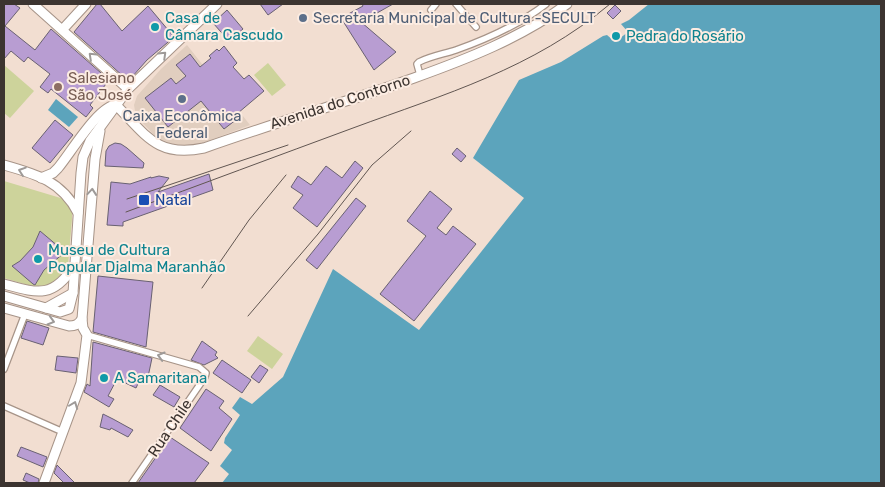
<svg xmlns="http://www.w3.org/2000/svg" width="885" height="487" font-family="Rubik,sans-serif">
  <rect width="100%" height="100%" fill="#f2ded1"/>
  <!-- commercial -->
  <polygon fill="#e1cebf" points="187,45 250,125 192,147 176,146 156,137 138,118 135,111 134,105 137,96 161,69"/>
  <!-- green -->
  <g fill="#cdd39b">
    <polygon points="268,63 286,85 272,96 254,75"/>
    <polygon points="4,65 34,91 10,118 4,113"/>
    <polygon points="4,181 64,199 72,208 72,219 68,266 62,276 52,284 38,288 4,278"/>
    <polygon points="258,336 283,354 272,369 247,351"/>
  </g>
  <!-- water -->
  <g fill="#5ca4bc">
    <polygon points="649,4 881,4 881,483 222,483 229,474 220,466 232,450 224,443 225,438 240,415 232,408 240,397 252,404 283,377 333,269 419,330 524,198 473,158 519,80 561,62 603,36 607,35 615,42 628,32 621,24 629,20"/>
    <polygon points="56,99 78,117 69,127 48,110"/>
  </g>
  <!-- building -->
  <g fill="#b89dd2" stroke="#696172">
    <polygon points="4,4 14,4 20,8 5,26 35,50 51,29 109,80 90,105 93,108 86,117 51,89 48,93 40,87 50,74 28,57 24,62 11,51 4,59"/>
    <polygon points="97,4 100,4 122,31 148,6 174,37 147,60 132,77 124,77 74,32"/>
    <polygon points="260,4 283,4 268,15"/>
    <polygon points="362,4 393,4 361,22 396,52 374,70 341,18 363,6"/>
    <polygon points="615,5 621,11 613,19 607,13"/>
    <polygon points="227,10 243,29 229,41 213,23"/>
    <polygon points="224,46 237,63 233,67 244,79 249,75 264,91 238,113 241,116 224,129 201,101 168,127 145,98 171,78 176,84 186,76 176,65 190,54 200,67 211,58 209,56 217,49 219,51"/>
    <polygon points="55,120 73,135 50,163 32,148"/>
    <polygon points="115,143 121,144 127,148 144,163 143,168 105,166 106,151 109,146"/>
    <polygon points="457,148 466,156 461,162 452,154"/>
    <polygon points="355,161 363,168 317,227 293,208 303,195 291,187 298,176 311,185 326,166 342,178"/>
    <polygon points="209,174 213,190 123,222 123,226 107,225 111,182 130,184 151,177 151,178 159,176 169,178 158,192"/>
    <polygon points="430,191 452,209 437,228 446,235 453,226 476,244 414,321 380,294 426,236 407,221"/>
    <polygon points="356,198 366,206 317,269 306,260"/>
    <polygon points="40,231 65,252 44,270 35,285 33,284 12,266 20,261 33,247"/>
    <polygon points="98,276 153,282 146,347 93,332"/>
    <polygon points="27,321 49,328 43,345 21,338"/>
    <polygon points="202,341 217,352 215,355 218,358 204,365 191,360"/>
    <polygon points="93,342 152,358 148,377 142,375 136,388 117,379 108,396 114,399 109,407 84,392 87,384 90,386"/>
    <polygon points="57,356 78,358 76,373 55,370"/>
    <polygon points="222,360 251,380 242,393 213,373"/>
    <polygon points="260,365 268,370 259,383 251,377"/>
    <polygon points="160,385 180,397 174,407 153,395"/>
    <polygon points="206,389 224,401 219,408 232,419 211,451 180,428"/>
    <polygon points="103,414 113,419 133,430 128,437 111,428 110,430 100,427"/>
    <polygon points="170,437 209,463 194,483 138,483"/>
    <polygon points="21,447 47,457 43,467 17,456"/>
    <polygon points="57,465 75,483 64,483 54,473"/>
    <polygon points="26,473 39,479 38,483 30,483 23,480"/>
  </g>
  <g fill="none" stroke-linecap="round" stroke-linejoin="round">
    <!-- street casing -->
    <g stroke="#a79488" stroke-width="8">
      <g id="street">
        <polyline points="456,4 476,27"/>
        <polyline points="431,10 436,4"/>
        <path d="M420,75L417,64L419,62C431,56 444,54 456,50C487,39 520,24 546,4"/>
        <polyline points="87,335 199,367 206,373 205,377 132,483"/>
        <polyline points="4,369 25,314"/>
        <polyline points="4,406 63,432"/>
      </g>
    </g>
    <!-- secondary casing -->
    <g stroke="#a79488" stroke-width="11">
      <g id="secondary">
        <polyline points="33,4 128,89"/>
        <polyline points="63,29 86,4"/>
        <path d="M116,105C146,135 157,158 204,148C274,123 344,103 414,78C467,59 521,38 567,4"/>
        <path d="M4,165C36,174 62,181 78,213"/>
        <path d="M41,178L53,173L58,168C70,154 99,105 116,105"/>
        <path d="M4,284C37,293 53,299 74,266"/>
        <polyline points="4,296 60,312 69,309 73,293 81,173 83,157 90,141 128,89 217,4"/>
        <path d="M4,308L69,326C75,326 78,325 82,319L95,159L100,131"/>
        <polyline points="46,308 73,293"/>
        <polyline points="44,483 81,383 87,335 83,328 82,319"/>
      </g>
    </g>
    <!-- street -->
    <use href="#street" stroke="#fff" stroke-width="5.5"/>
    <!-- secondary -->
    <use href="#secondary" stroke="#fff" stroke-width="9"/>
    <!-- tram -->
    <g stroke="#615651" stroke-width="1">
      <polyline points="127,199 288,145"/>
      <path d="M126,212C202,184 277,156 353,128C445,94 533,69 610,4"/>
      <polyline points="202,288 249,220 286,175"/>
      <polyline points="248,316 318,234 372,165 411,131"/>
    </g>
  </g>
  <!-- one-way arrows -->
  <defs><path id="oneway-chevron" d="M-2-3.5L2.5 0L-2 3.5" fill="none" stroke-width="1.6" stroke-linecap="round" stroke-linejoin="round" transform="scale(1.25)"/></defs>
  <g stroke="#9e9a98">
    <use href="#oneway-chevron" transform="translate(163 55) rotate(-44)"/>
    <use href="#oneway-chevron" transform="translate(92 56) rotate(-137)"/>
    <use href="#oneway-chevron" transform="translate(22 171) rotate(-161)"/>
    <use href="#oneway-chevron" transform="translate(92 192) rotate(-85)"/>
    <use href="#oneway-chevron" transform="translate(51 321) rotate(16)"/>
    <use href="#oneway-chevron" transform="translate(161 356) rotate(-164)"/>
    <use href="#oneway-chevron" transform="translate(74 405) rotate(-69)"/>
  </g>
  <!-- markers -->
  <g fill="#5c6f8a" stroke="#fcece2" stroke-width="2">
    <circle cx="303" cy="18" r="5"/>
    <circle cx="182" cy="99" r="5"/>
  </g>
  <g fill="#0f9aa8" stroke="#fcece2" stroke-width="2">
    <circle cx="155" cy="27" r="5"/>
    <circle cx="616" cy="36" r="5"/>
    <circle cx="38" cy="259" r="5"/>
    <circle cx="104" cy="378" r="5"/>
  </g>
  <circle fill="#8d6e63" stroke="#fcece2" stroke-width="2" cx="58" cy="87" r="5"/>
  <rect fill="#1a4fb4" stroke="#fcece2" stroke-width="2" x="138" y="194" width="12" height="12" rx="2.5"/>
  <g text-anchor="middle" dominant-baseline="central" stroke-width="4" stroke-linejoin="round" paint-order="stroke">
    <!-- culture labels -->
    <g font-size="15" fill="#0d838f" stroke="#fcece2" text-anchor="start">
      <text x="165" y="18">Casa de<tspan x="165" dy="17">Câmara Cascudo</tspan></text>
      <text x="626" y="36">Pedra do Rosário</text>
      <text x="48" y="250">Museu de Cultura<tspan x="48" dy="17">Popular Djalma Maranhão</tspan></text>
      <text x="114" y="378">A Samaritana</text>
    </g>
    <!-- service labels -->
    <g font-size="15" fill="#4e5e75" stroke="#fcece2" text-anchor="start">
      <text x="313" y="18">Secretaria Municipal de Cultura -SECULT</text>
      <text x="182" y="116" text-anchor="middle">Caixa Econômica<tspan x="182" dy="17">Federal</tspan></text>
    </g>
    <!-- education labels -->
    <g font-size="15" fill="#785e54" stroke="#fcece2" text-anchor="start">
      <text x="68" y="78">Salesiano<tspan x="68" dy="17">São José</tspan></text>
    </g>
    <!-- street labels -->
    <g font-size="15" fill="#3c3430" stroke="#fcece2">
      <text transform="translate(340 102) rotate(-18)">Avenida do Contorno</text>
      <text transform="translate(170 428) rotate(-56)">Rua Chile</text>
    </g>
    <!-- transit labels -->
    <g font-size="15" fill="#164399" stroke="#fcece2" text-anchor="start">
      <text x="155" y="200">Natal</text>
    </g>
  </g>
  <!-- border -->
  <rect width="885" height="487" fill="none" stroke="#3c3430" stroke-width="10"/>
</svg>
